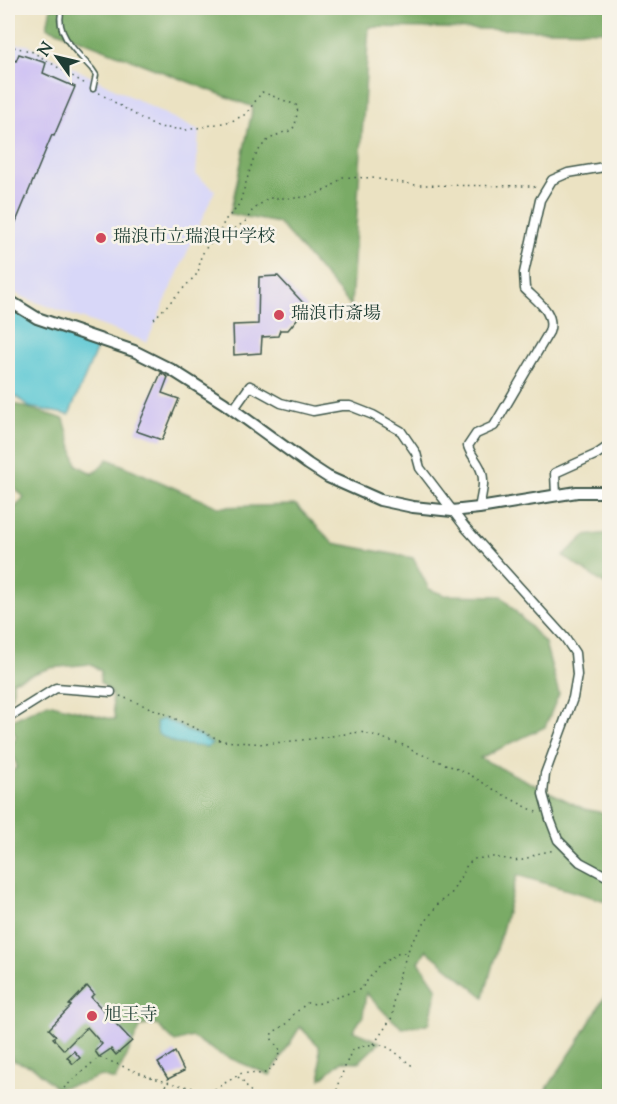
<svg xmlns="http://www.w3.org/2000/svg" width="617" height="1104" font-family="'Sorts Mill Goudy','Noto Serif JP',serif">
  <rect width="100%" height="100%" fill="#f7f3e8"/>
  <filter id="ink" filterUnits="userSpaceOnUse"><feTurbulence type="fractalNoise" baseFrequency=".0167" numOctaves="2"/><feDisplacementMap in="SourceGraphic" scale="12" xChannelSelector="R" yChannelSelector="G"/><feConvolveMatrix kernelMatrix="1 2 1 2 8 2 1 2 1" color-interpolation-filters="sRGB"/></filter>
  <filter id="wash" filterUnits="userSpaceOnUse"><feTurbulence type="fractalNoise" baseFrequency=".008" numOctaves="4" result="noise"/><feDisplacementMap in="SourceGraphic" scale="24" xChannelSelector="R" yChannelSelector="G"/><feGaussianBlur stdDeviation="1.35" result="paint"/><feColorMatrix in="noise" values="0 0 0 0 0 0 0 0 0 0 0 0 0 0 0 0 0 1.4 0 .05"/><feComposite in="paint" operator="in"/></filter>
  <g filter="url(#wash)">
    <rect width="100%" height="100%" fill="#ebe2c2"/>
    <!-- built -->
    <polygon fill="#d8d7f8" points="8,43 28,45 199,131 196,175 215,190 147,342 20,296 8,287"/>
    <!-- forest -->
    <g fill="#7aab66" stroke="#4c744d" stroke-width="1.5">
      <polygon points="51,8 610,8 609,31 369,27 351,306 279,223 230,214 253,107 47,27"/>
      <polygon points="8,400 15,404 64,419 77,465 93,474 108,459 218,507 296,505 333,543 413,558 429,589 444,595 501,596 545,643 559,694 545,727 480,758 584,809 609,814 609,902 517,875 484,997 426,950 419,962 437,989 429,1024 402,1028 386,1014 366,993 363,1016 353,1031 380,1042 359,1062 342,1061 321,1079 319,1046 300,1027 270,1075 220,1054 192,1037 175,1042 156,1024 141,1026 115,1080 101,1076 82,1083 56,1088 33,1067 14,1061 8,1050 8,776 17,767 11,747 16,736 8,722 48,703 115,720 111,692 100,682 101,671 90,664 50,668 13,681 13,696 8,696 8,516 24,497 8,482"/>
      <polygon points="609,533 610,533 609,587 563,556 585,536"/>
      <polygon points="609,989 609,1096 542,1096 578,1042"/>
    </g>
    <!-- water -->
    <g fill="#5cc8d4" stroke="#3e8284" stroke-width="1.5">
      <polygon points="8,308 50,329 97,348 69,415 29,407 17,397 8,396"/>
      <polygon points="163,719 178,725 186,731 201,736 212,744 207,747 177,744 158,734 156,722"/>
    </g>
    <g id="blocks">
      <!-- building -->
      <g fill="#c7b9f5">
        <polygon points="19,54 46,63 43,73 75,87 54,136 52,135 8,241 8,58 16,61"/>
        <polygon points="278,276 307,307 288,330 280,330 278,336 262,337 261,353 234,355 233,325 258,324 259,277"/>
        <polygon points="161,373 168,377 162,393 179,399 162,440 136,431"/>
        <polygon points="87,986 94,994 91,997 132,1041 116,1055 111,1049 99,1057 95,1051 102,1044 87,1027 64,1050 53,1038 56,1036 49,1029 71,1006 69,1005"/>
        <polygon points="74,1051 80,1058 73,1064 67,1057"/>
        <polygon points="175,1052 184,1071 168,1079 158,1063"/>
      </g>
    </g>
  </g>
  <g filter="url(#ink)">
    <use href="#blocks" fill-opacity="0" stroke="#3e5649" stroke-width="1.5"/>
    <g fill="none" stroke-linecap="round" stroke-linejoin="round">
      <!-- service casing -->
      <g stroke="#3e5649" stroke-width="7">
        <path id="service" d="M61,12C56,36 78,53 92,69L96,75L93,89"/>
      </g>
      <!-- minor casing -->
      <g stroke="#3e5649" stroke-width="11">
        <g id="minor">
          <polyline points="233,410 250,386 281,403 313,411 341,406 350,406 373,415 401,431 416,453 420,468 465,527 565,638 575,653 577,675 573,698 545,774 543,794 550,819 558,840 580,862 610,878"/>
          <polyline points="556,495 555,473 597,454 610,445"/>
          <path d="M479,508C482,492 487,478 478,464C474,457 470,453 468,446L476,434L494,426L549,332C556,313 537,301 525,289L524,273L540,200L552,180L568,173L610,166"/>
          <polyline points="8,718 56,688 111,692"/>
        </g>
      </g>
      <!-- tertiary casing -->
      <g stroke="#3e5649" stroke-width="14">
        <polyline id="tertiary" points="8,300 37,318 134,351 172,370 224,403 308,464 328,477 380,500 413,507 452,511 479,508 577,492 610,492"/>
      </g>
      <!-- path -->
      <g stroke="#3e5649" stroke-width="1.5" stroke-dasharray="1.5 4.5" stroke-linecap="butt">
        <polyline points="8,46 31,51 87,85"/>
        <polyline points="99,93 151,124 158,127 187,130 232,121 246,114 262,92 296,105 298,107 295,126 290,131 281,133 268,140 261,147 253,160 240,202 236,209 225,220 218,236"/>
        <polyline points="154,319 198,273 201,256 208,245 218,236 228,233 246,221 252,211 268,198 296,198 311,196 330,188 343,177 372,178 416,185 533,186 536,188"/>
        <polyline points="120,696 163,713 222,741 265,744 311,739 360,732 373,735 409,747 411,750 467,773 498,792 538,813"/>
        <polyline points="374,1044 393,1016 393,1003 399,976 411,943 437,905 451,894 467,865 474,859 493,857 520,861 540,853 556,850"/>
        <polyline points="238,1077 243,1081 254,1096"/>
        <polyline points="55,1096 99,1057 150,1077 174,1084 203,1090 213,1090 242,1073 263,1074 272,1068 277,1060 280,1050 271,1038 272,1033 288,1023 294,1014 307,1003 317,1004 361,989 379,965 397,954 408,952"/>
        <polyline points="117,1096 118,1096"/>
        <polyline points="150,1096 164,1088 167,1083"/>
        <path d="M336,1096L338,1084L351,1052C356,1048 359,1047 364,1046C389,1040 395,1054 414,1067"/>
      </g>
      <!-- service -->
      <use href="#service" stroke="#fff" stroke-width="4"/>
      <!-- minor -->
      <use href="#minor" stroke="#fff" stroke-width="8"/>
      <!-- tertiary -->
      <use href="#tertiary" stroke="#fff" stroke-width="10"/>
    </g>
  </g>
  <!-- markers -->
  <g fill="#d1495b" stroke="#f7f3e8" stroke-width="2">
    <circle cx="101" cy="238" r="6"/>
    <circle cx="279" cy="315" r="6"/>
    <circle cx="92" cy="1016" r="6"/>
  </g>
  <g text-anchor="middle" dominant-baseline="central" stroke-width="5" stroke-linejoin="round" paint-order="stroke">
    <!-- poi labels -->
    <g font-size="18" fill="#1f3d34" stroke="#f7f3e8" text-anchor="start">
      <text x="113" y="238">瑞浪市立瑞浪中学校</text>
      <text x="291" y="315">瑞浪市斎場</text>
      <text x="104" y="1016">旭王寺</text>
    </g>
  </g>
  <!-- margin -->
  <rect width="617" height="1104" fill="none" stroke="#f7f3e8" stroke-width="30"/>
  <!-- north arrow -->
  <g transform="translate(57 57) rotate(304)" stroke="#f7f3e8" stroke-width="4.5" paint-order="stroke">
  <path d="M0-4.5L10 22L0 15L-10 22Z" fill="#1f3d34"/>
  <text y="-9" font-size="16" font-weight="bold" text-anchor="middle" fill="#1f3d34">N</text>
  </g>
</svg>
